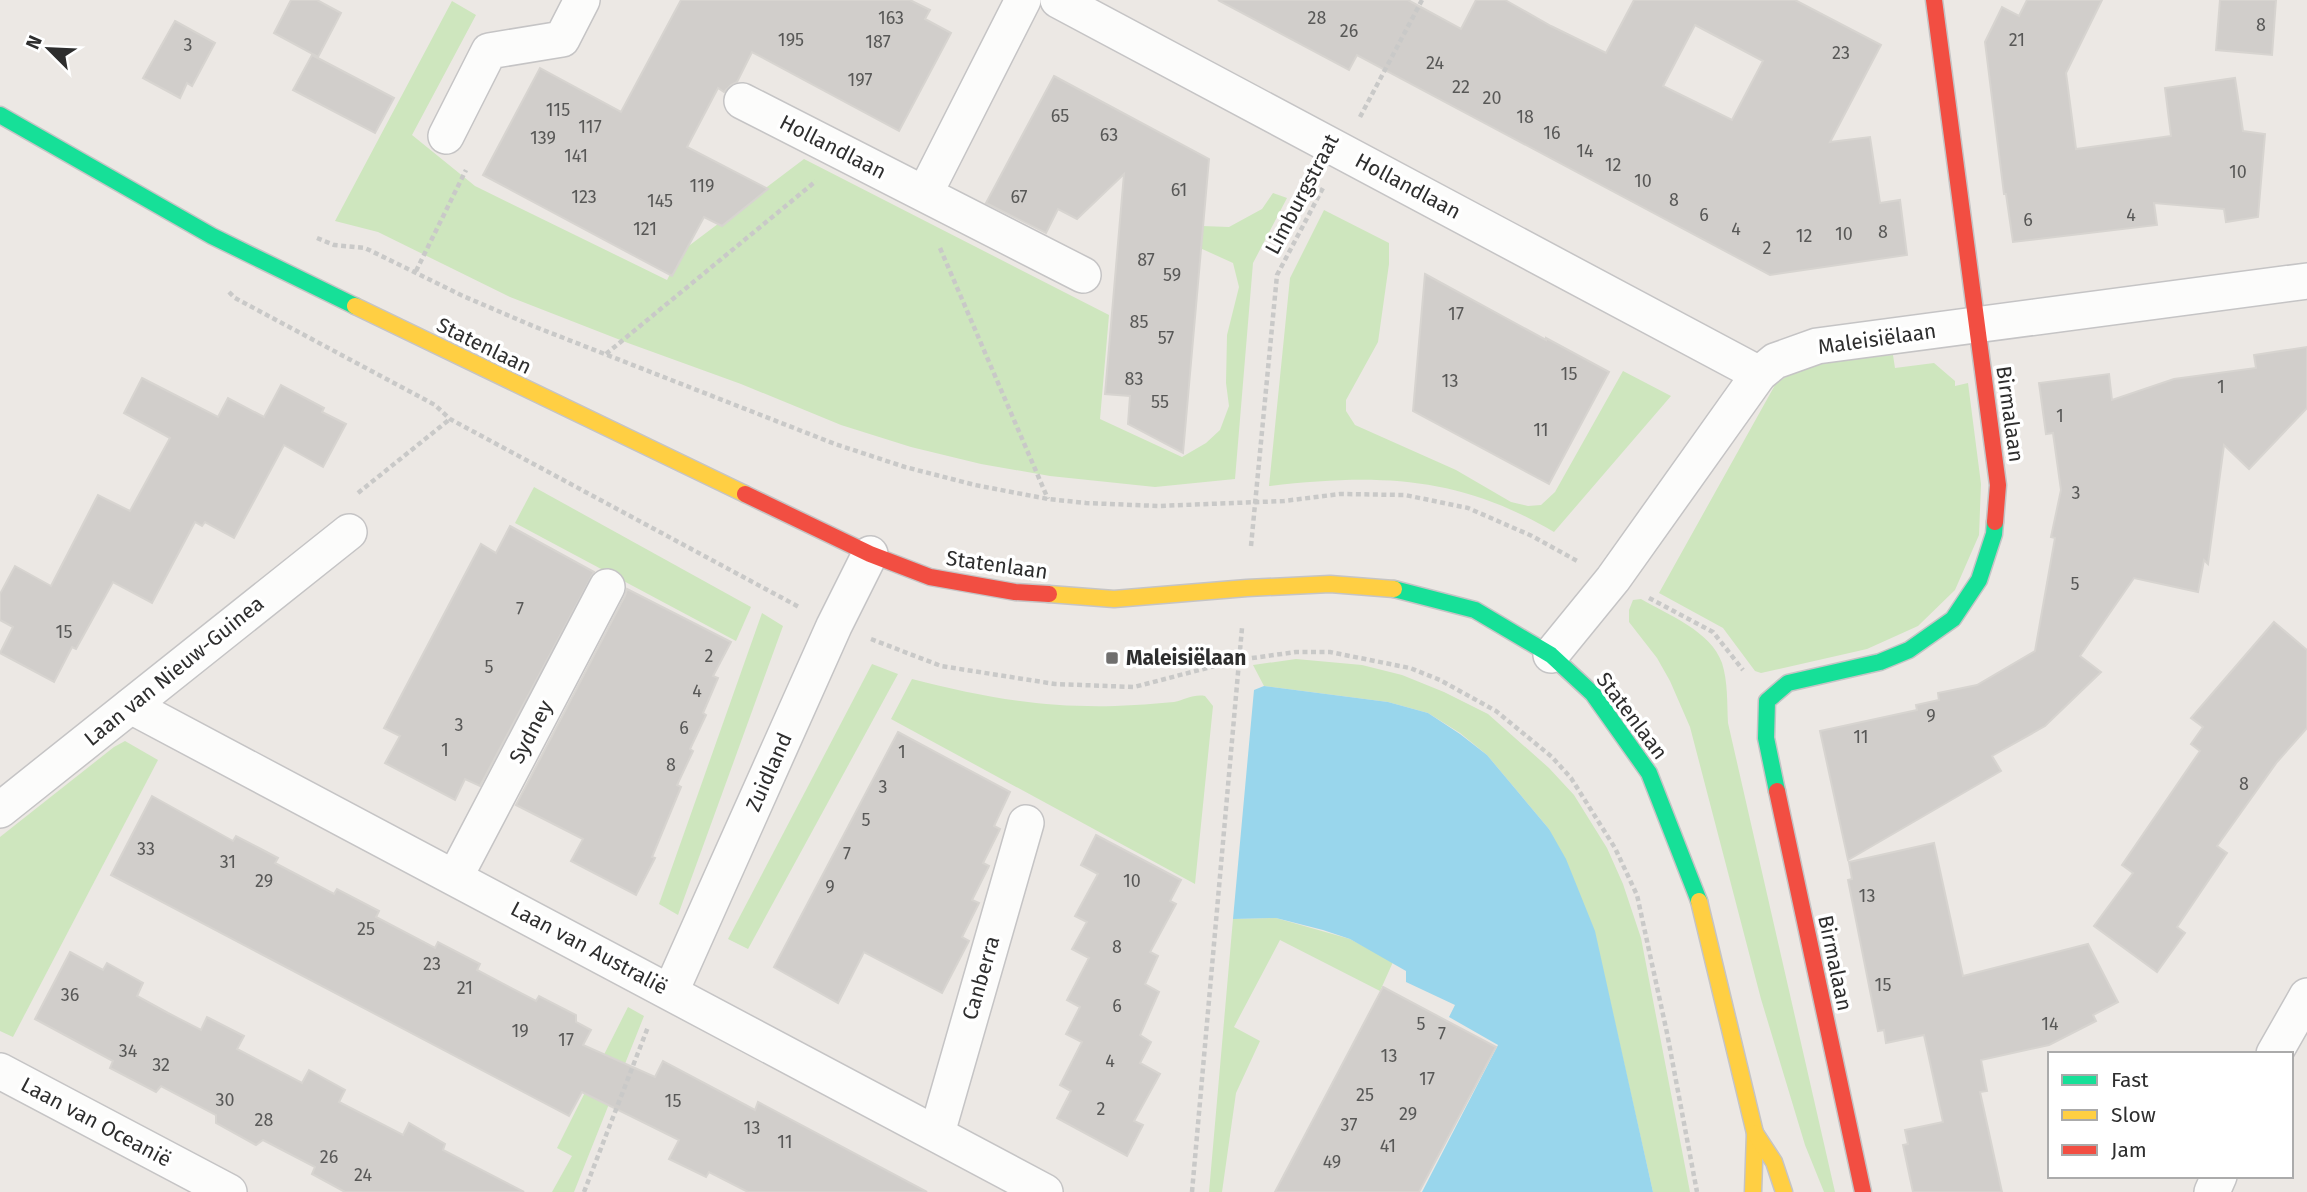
<svg xmlns="http://www.w3.org/2000/svg" width="2307" height="1192" font-family="'Fira Sans',sans-serif">
  <rect width="100%" height="100%" fill="#ece8e4"/>
  <!-- green -->
  <g fill="#cee6be">
    <polygon points="452,1 476,15 412,135 475,186 667,280 682,251 804,159 1109,315 1100,419 1182,457 1206,443 1220,430 1229,406 1226,383 1227,335 1239,287 1233,263 1200,248 1202,226 1229,227 1262,209 1273,193 1287,198 1253,263 1235,479 1155,487 1050,476 981,464 911,447 841,425 741,384 628,343 510,297 378,232 335,221"/>
    <path d="M1324,210L1389,243V264L1378,342L1346,400V411L1355,425L1456,470L1511,502L1528,506L1541,505L1555,492L1623,371L1671,396L1554,532C1457,475 1378,474 1269,486L1290,278Z"/>
    <path d="M1893,355L1895,368L1934,363L1955,381V386L1968,383L1981,484L1979,535L1955,590L1918,626L1867,649L1761,673L1755,671L1723,628L1659,593L1775,385C1806,358 1854,360 1893,355Z"/>
    <polygon points="534,487 751,607 736,641 515,523"/>
    <path d="M1641,599C1668,615 1711,631 1722,663C1728,682 1727,703 1728,723L1835,1192H1824L1805,1145L1761,999L1690,727L1670,681L1657,658L1629,622V610L1633,600Z"/>
    <polygon points="762,613 783,626 678,915 659,904"/>
    <polygon points="1296,659 1362,665 1402,675 1444,692 1488,714 1549,768 1574,795 1607,848 1623,884 1641,938 1690,1192 1653,1192 1594,930 1549,829 1487,755 1460,733 1428,713 1388,702 1264,686 1253,665"/>
    <polygon points="872,664 898,674 748,949 728,939"/>
    <path d="M912,679C982,697 1042,708 1115,706C1135,705 1154,704 1174,702C1185,700 1193,694 1205,696L1213,706L1195,884L891,719Z"/>
    <polygon points="125,741 158,760 13,1037 0,1031 0,837 114,747"/>
    <polygon points="1276,918 1350,939 1393,962 1380,991 1280,940 1234,1027 1260,1041 1236,1093 1222,1192 1209,1192 1233,919"/>
    <polygon points="628,1007 644,1016 574,1192 552,1192 572,1156 557,1148"/>
  </g>
  <!-- water -->
  <polygon fill="#99d6ec" points="1264,686 1388,702 1428,713 1460,734 1487,755 1549,829 1566,859 1595,931 1653,1192 1422,1192 1498,1045 1449,1017 1455,1005 1406,982 1406,971 1350,939 1323,930 1276,918 1233,919 1254,690"/>
  <!-- building -->
  <g fill="#d1cecb" stroke="#d7d4d0" stroke-width="2" fill-rule="evenodd">
    <polygon points="291,0 317,0 341,13 318,57 274,33"/>
    <polygon points="681,0 910,0 930,10 925,19 951,33 899,131 752,52 737,82 731,85 724,92 718,88 687,147 768,189 722,226 704,217 672,276 483,175 540,68 621,112"/>
    <path d="M1218,0H1408L1461,29L1476,0H1505L1551,26L1606,53L1634,0H1795L1881,45L1830,142L1870,137L1880,203L1900,200L1907,255L1770,275L1357,55L1349,70ZM1695,25L1763,61L1732,120L1663,86Z"/>
    <polygon points="2027,0 2102,0 2066,73 2076,149 2171,136 2165,88 2235,78 2243,131 2265,134 2258,217 2226,222 2224,209 2154,203 2157,225 2013,242 2006,194 2004,194 1985,42 2002,7 2019,16"/>
    <polygon points="2220,0 2276,0 2272,55 2216,50"/>
    <polygon points="175,21 215,43 192,86 187,83 180,98 143,78"/>
    <polygon points="312,55 394,98 375,133 293,90"/>
    <polygon points="1054,76 1209,159 1183,453 1128,424 1130,396 1105,394 1124,174 1077,219 1058,209 1046,233 986,203"/>
    <polygon points="1425,274 1546,340 1546,338 1609,372 1549,484 1413,411"/>
    <polygon points="2307,347 2307,408 2249,469 2224,445 2208,564 2204,560 2198,592 2134,578 2080,656 2101,672 2045,726 1992,756 2001,771 1848,860 1820,731 1917,710 1916,705 1939,700 1938,693 1977,685 2035,651 2055,538 2051,537 2061,490 2053,433 2046,434 2039,383 2109,374 2112,400 2174,379 2256,368 2254,355"/>
    <polygon points="142,378 218,417 228,398 264,417 281,385 324,408 322,412 346,424 323,467 284,445 234,538 205,522 202,526 195,522 152,603 113,582 76,649 72,647 54,682 0,653 13,627 0,620 0,594 15,566 51,586 98,495 130,511 170,438 124,413"/>
    <polygon points="510,526 594,572 480,786 465,779 455,800 385,763 400,736 384,728 481,544 496,553"/>
    <polygon points="627,589 731,642 713,676 718,678 703,713 706,715 690,749 693,751 677,785 681,787 652,857 655,858 636,895 571,861 583,839 516,805 625,596"/>
    <polygon points="2274,622 2307,650 2307,728 2277,762 2217,846 2227,853 2177,927 2185,933 2157,972 2094,926 2133,873 2122,865 2200,751 2191,744 2203,727 2191,718"/>
    <polygon points="898,732 1010,792 994,826 1000,829 983,863 989,866 972,900 979,903 962,937 969,941 942,993 864,952 838,1003 774,967"/>
    <polygon points="152,796 233,841 236,836 259,848 278,858 275,863 334,894 337,889 379,911 376,917 435,948 438,942 480,964 477,970 536,1001 539,996 576,1015 576,1022 591,1030 583,1045 655,1077 663,1061 755,1110 758,1102 927,1192 748,1192 709,1172 706,1177 669,1159 679,1140 582,1092 569,1116 111,875"/>
    <polygon points="1096,835 1181,880 1170,901 1176,904 1150,952 1158,956 1145,984 1159,992 1140,1035 1151,1042 1140,1063 1160,1074 1134,1121 1143,1125 1127,1156 1057,1118 1071,1091 1060,1085 1082,1042 1066,1034 1080,1007 1067,1000 1089,958 1072,949 1087,922 1075,916 1098,874 1081,865"/>
    <polygon points="1934,843 1963,976 2088,944 2118,1002 2093,1015 2096,1021 2049,1045 1981,1060 1987,1091 1980,1092 2002,1192 1913,1192 1903,1145 1908,1144 1905,1130 1943,1122 1924,1035 1886,1043 1884,1030 1878,1031 1848,880 1852,879 1849,862"/>
    <polygon points="70,952 103,970 107,963 143,983 137,996 168,1013 201,1030 207,1017 244,1036 237,1049 302,1083 309,1070 345,1090 339,1102 403,1135 409,1123 445,1144 443,1150 524,1192 345,1192 312,1174 315,1167 263,1140 256,1145 216,1123 216,1115 161,1086 156,1092 110,1068 113,1061 35,1019"/>
    <polygon points="1383,987 1496,1047 1419,1192 1275,1192"/>
  </g>
  <g fill="none" stroke-linecap="round" stroke-linejoin="round">
    <!-- street casing -->
    <g stroke="#c5c4c5" stroke-width="38">
      <g id="street">
        <polyline points="1058,0 1759,374"/>
        <polyline points="742,101 1083,275"/>
        <polyline points="446,136 489,51 562,39 582,0"/>
        <polyline points="925,193 1023,0"/>
        <polyline points="1551,655 1613,579 1759,374 1775,361 1817,346 2307,281"/>
        <polyline points="131,706 1045,1192"/>
        <polyline points="0,810 349,532"/>
        <polyline points="455,877 607,587"/>
        <polyline points="671,991 834,626 870,554"/>
        <polyline points="2274,1054 2307,996"/>
        <polyline points="0,1071 229,1192"/>
        <polyline points="937,1133 1026,823"/>
        <polyline points="2212,1192 2219,1176"/>
      </g>
    </g>
    <!-- fast casing -->
    <g stroke="#c5c4c5" stroke-width="19">
      <g id="fast">
        <polyline points="0,115 212,236 355,306"/>
        <polyline points="1394,589 1475,610 1551,655 1593,694 1649,773 1699,901"/>
        <polyline points="1777,791 1766,738 1767,701 1788,683 1880,662 1909,650 1953,619 1979,580 1994,534 1995,522"/>
      </g>
    </g>
    <!-- slow casing -->
    <g stroke="#c5c4c5" stroke-width="19">
      <g id="slow">
        <polyline points="355,306 745,494"/>
        <polyline points="1049,594 1114,599 1247,588 1330,584 1394,589"/>
        <polyline points="1699,901 1755,1133 1753,1192"/>
        <polyline points="1755,1133 1774,1162 1784,1192"/>
      </g>
    </g>
    <!-- jam casing -->
    <g stroke="#c5c4c5" stroke-width="19">
      <g id="jam">
        <polyline points="1934,0 1998,485 1995,522"/>
        <polyline points="745,494 870,554 930,577 1015,592 1049,594"/>
        <polyline points="1777,791 1863,1192"/>
      </g>
    </g>
    <!-- path -->
    <g stroke="#c9c9c8" stroke-width="4.5" stroke-dasharray="5 3.5" stroke-linecap="butt">
      <polyline points="1360,117 1422,0"/>
      <polyline points="317,238 334,245 365,248 463,296 533,326 835,444 905,467 975,485 1048,499 1086,503 1158,506 1284,501 1340,494 1405,495 1468,508 1532,536 1579,562"/>
      <polyline points="940,248 1048,499"/>
      <polyline points="416,271 466,170"/>
      <polyline points="229,292 235,298 435,405 450,419 799,607"/>
      <polyline points="606,354 816,181"/>
      <polyline points="358,493 450,419"/>
      <polyline points="1251,546 1277,275 1324,186"/>
      <polyline points="1649,598 1713,632 1743,670"/>
      <polyline points="871,639 941,666 1055,684 1134,687 1238,660 1296,652 1330,652 1410,668 1440,680 1496,711 1552,757 1571,778 1615,848 1637,895 1667,1033 1697,1192"/>
      <polyline points="584,1192 648,1027"/>
      <polyline points="1192,1192 1242,628"/>
    </g>
    <!-- street -->
    <use href="#street" stroke="#fcfcfb" stroke-width="35"/>
    <!-- fast -->
    <use href="#fast" stroke="#16e098" stroke-width="16"/>
    <!-- slow -->
    <use href="#slow" stroke="#ffcf43" stroke-width="16"/>
    <!-- jam -->
    <use href="#jam" stroke="#f24e42" stroke-width="16"/>
  </g>
  <!-- markers -->
  <rect fill="#706f6e" stroke="#fff" stroke-width="2.5" x="1105" y="651" width="14" height="14" rx="3.5"/>
  <g text-anchor="middle" dominant-baseline="central" stroke-width="7" stroke-linejoin="round" paint-order="stroke">
    <!-- number labels -->
    <g font-size="18" fill="#585857">
      <text x="891" y="18">163</text>
      <text x="1317" y="18">28</text>
      <text x="2261" y="25">8</text>
      <text x="1349" y="31">26</text>
      <text x="791" y="40">195</text>
      <text x="2017" y="40">21</text>
      <text x="878" y="42">187</text>
      <text x="188" y="45">3</text>
      <text x="1841" y="53">23</text>
      <text x="1435" y="63">24</text>
      <text x="860" y="80">197</text>
      <text x="1461" y="87">22</text>
      <text x="1492" y="98">20</text>
      <text x="558" y="110">115</text>
      <text x="1060" y="116">65</text>
      <text x="1525" y="117">18</text>
      <text x="590" y="127">117</text>
      <text x="1552" y="133">16</text>
      <text x="1109" y="135">63</text>
      <text x="543" y="138">139</text>
      <text x="1585" y="151">14</text>
      <text x="576" y="156">141</text>
      <text x="1613" y="165">12</text>
      <text x="2238" y="172">10</text>
      <text x="1643" y="181">10</text>
      <text x="702" y="186">119</text>
      <text x="1179" y="190">61</text>
      <text x="584" y="197">123</text>
      <text x="1019" y="197">67</text>
      <text x="1674" y="200">8</text>
      <text x="660" y="201">145</text>
      <text x="1704" y="215">6</text>
      <text x="2131" y="215">4</text>
      <text x="2028" y="220">6</text>
      <text x="645" y="229">121</text>
      <text x="1736" y="229">4</text>
      <text x="1883" y="232">8</text>
      <text x="1844" y="234">10</text>
      <text x="1804" y="236">12</text>
      <text x="1767" y="248">2</text>
      <text x="1146" y="260">87</text>
      <text x="1172" y="275">59</text>
      <text x="1456" y="314">17</text>
      <text x="1139" y="322">85</text>
      <text x="1166" y="338">57</text>
      <text x="1569" y="374">15</text>
      <text x="1134" y="379">83</text>
      <text x="1450" y="381">13</text>
      <text x="2221" y="387">1</text>
      <text x="1160" y="402">55</text>
      <text x="2060" y="416">1</text>
      <text x="1541" y="430">11</text>
      <text x="2076" y="493">3</text>
      <text x="2075" y="584">5</text>
      <text x="520" y="609">7</text>
      <text x="64" y="632">15</text>
      <text x="709" y="656">2</text>
      <text x="489" y="667">5</text>
      <text x="697" y="691">4</text>
      <text x="1931" y="716">9</text>
      <text x="459" y="725">3</text>
      <text x="684" y="728">6</text>
      <text x="1861" y="737">11</text>
      <text x="445" y="750">1</text>
      <text x="902" y="752">1</text>
      <text x="671" y="765">8</text>
      <text x="2244" y="784">8</text>
      <text x="883" y="787">3</text>
      <text x="866" y="820">5</text>
      <text x="146" y="849">33</text>
      <text x="847" y="854">7</text>
      <text x="228" y="862">31</text>
      <text x="264" y="881">29</text>
      <text x="1132" y="881">10</text>
      <text x="830" y="887">9</text>
      <text x="1867" y="896">13</text>
      <text x="366" y="929">25</text>
      <text x="1117" y="947">8</text>
      <text x="432" y="964">23</text>
      <text x="1883" y="985">15</text>
      <text x="465" y="988">21</text>
      <text x="70" y="995">36</text>
      <text x="1117" y="1006">6</text>
      <text x="1421" y="1024">5</text>
      <text x="2050" y="1024">14</text>
      <text x="520" y="1031">19</text>
      <text x="1442" y="1034">7</text>
      <text x="566" y="1040">17</text>
      <text x="128" y="1051">34</text>
      <text x="1389" y="1056">13</text>
      <text x="1110" y="1061">4</text>
      <text x="161" y="1065">32</text>
      <text x="1427" y="1079">17</text>
      <text x="1365" y="1095">25</text>
      <text x="225" y="1100">30</text>
      <text x="673" y="1101">15</text>
      <text x="1101" y="1109">2</text>
      <text x="1408" y="1114">29</text>
      <text x="264" y="1120">28</text>
      <text x="1349" y="1125">37</text>
      <text x="752" y="1128">13</text>
      <text x="785" y="1142">11</text>
      <text x="1388" y="1146">41</text>
      <text x="329" y="1157">26</text>
      <text x="1332" y="1162">49</text>
      <text x="363" y="1175">24</text>
    </g>
    <!-- street labels -->
    <g font-size="21" fill="#2e2e2e" stroke="#fff">
      <text transform="translate(833 147) rotate(27)">Hollandlaan</text>
      <text transform="translate(1408 186) rotate(28)">Hollandlaan</text>
      <text transform="translate(1302 194) rotate(-62)">Limburgstraat</text>
      <text transform="translate(1877 339) rotate(-8)">Maleisiëlaan</text>
      <text transform="translate(484 346) rotate(26)">Statenlaan</text>
      <text transform="translate(2010 414) rotate(82)">Birmalaan</text>
      <text transform="translate(997 565) rotate(8)">Statenlaan</text>
      <text transform="translate(174 671) rotate(-39)">Laan van Nieuw-Guinea</text>
      <text transform="translate(1632 716) rotate(53)">Statenlaan</text>
      <text transform="translate(531 732) rotate(-62)">Sydney</text>
      <text transform="translate(769 772) rotate(-66)">Zuidland</text>
      <text transform="translate(589 948) rotate(28)">Laan van Australië</text>
      <text transform="translate(1835 963) rotate(78)">Birmalaan</text>
      <text transform="translate(981 978) rotate(-74)">Canberra</text>
      <text transform="translate(96 1122) rotate(28)">Laan van Oceanië</text>
    </g>
    <!-- poi labels -->
    <g font-size="21" font-weight="bold" fill="#2e2e2e" stroke="#fff" text-anchor="start">
      <text x="1126" y="658">Maleisiëlaan</text>
    </g>
  </g>
  <!-- legend -->
  <rect x="2048" y="1052" width="245" height="126" fill="#ffffff" stroke="#ababab" stroke-width="2"/>
  <rect x="2062" y="1075" width="35" height="10" fill="#16e098" stroke="#ababab" stroke-width="2"/>
  <text x="2111" y="1087" font-size="21" fill="#2e2e2e">Fast</text>
  <rect x="2062" y="1110" width="35" height="10" fill="#ffcf43" stroke="#ababab" stroke-width="2"/>
  <text x="2111" y="1122" font-size="21" fill="#2e2e2e">Slow</text>
  <rect x="2062" y="1145" width="35" height="10" fill="#f24e42" stroke="#ababab" stroke-width="2"/>
  <text x="2111" y="1157" font-size="21" fill="#2e2e2e">Jam</text>
  <!-- north arrow -->
  <g transform="translate(49 49) rotate(294)" stroke="#ffffff" stroke-width="5" paint-order="stroke">
  <path d="M0-5L12 26L0 18L-12 26Z" fill="#2e2e2e"/>
  <text y="-10" font-size="19" font-weight="bold" text-anchor="middle" fill="#2e2e2e">N</text>
  </g>
</svg>
